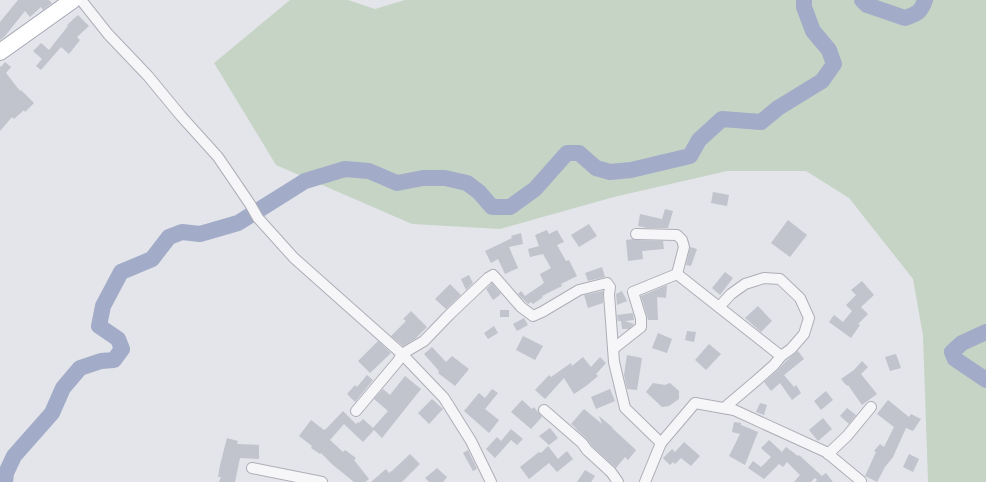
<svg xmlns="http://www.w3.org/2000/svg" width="986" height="482" font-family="Montserrat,sans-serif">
  <rect width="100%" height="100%" fill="#e4e5ea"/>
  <!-- green -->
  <polygon fill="#c6d4c6" points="290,0 348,0 375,9 405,0 986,0 986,482 928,482 923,336 913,279 849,198 806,171 727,171 614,197 500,229 412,224 276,165 214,63"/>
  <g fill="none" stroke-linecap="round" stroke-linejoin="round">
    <!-- river -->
    <g stroke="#a2abc7" stroke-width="16">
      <path d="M862,0L867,5L905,18C916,14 921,13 925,0"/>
      <polyline points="986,332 962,343 952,352 955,359 986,380"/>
      <polyline points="5,482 6,473 14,456 52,413 63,388 80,368 101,361 114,360 122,349 118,339 99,326 103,306 121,272 152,259 169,237 182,232 200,234 238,223 305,181 345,169 369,171 397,183 423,178 445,178 467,183 479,192 492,207 510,207 535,189 567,153 579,153 596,168 610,172 631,170 690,156 699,140 722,119 761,122 778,108 822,81 834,64 829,50 813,31 804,7 804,0"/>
    </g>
  </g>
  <!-- building -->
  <g fill="#c1c3cd">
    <polygon points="18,0 49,0 52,3 43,10 41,7 30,17 25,11 5,36 0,40 0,22"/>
    <polygon points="78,15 89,26 77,37 80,40 69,54 61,47 41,70 36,66 42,59 33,51 41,43 49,50 68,26 67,25"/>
    <polygon points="5,62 11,67 6,73 20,91 21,90 34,103 25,112 24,110 14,119 12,117 0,131 0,66 1,67"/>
    <polygon points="713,192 729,195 727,206 711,203"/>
    <polygon points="665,209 673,211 668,228 647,228 638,226 640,214 662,219"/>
    <polygon points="788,220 807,235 790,257 771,243"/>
    <polygon points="589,224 597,236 579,247 571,235"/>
    <polygon points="547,230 549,234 557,230 564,242 557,245 566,261 569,260 577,276 561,284 562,286 542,296 543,297 533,304 531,302 528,304 518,294 521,291 525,296 544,283 540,274 551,268 543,254 530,257 528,249 539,246 535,235"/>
    <polygon points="521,233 523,244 509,247 518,268 505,274 498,259 491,263 485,251 512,238 511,236"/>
    <polygon points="633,239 636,240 663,241 664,249 642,251 643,259 628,261 626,240"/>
    <polygon points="690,247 697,249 691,266 686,265"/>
    <polygon points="602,267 605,277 588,281 585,273"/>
    <polygon points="725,272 733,278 720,295 712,288"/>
    <polygon points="469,275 473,283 466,290 461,279"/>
    <polygon points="862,281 874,295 861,307 868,314 858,324 860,325 851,338 829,322 834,315 843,322 852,311 846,305 856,295 851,290"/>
    <polygon points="492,283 501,294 493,300 486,289"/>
    <polygon points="450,284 461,295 446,309 435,299"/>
    <polygon points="667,285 666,298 657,297 658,320 648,320 647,316 641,296"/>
    <polygon points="603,291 603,303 588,308 584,295"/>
    <polygon points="622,291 627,301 617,305 616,294"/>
    <polygon points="758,306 772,321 761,332 745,318"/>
    <rect x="500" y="310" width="9" height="7"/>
    <polygon points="411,311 427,327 415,339 403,346 391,336 406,321 403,319"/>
    <polygon points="633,313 634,320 625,321 634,324 629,329 622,329 621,321 618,321 617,315"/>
    <polygon points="524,318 528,325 517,331 513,324"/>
    <polygon points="494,326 498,333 488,339 484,333"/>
    <polygon points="687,331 696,332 694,342 685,340"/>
    <polygon points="658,333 672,339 667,353 652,348"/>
    <polygon points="523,336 543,346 535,360 516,350"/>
    <polygon points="378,341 391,353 370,373 358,361"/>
    <polygon points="709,344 721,354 706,370 695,360"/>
    <polygon points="432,347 446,362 452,356 469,369 455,386 438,373 439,371 424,354"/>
    <polygon points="798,351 804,359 784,375 794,387 796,385 801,393 792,400 780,383 771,391 764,382 778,370 786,361"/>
    <polygon points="896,354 901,368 890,371 885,357"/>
    <polygon points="627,355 642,358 637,390 627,389 624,375"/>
    <polygon points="583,357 591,367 600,357 606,363 596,374 598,376 586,386 574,394 564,378 545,399 535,390 549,375 551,377 571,363 572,366"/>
    <polygon points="862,361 868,367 861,374 877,394 862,405 848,385 847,386 841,379 854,370"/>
    <polygon points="367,375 373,380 355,402 347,394 355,385 357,387"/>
    <polygon points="405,376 421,389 382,438 374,430 363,442 344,424 330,440 343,452 345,450 356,458 354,460 369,479 365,482 354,482 333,465 321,453 320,454 311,448 312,446 299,436 311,420 324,430 325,429 325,430 343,411 356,424 358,422 359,423 363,419 373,428 388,411 374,399 383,389 390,395"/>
    <polygon points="653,383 665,385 670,383 679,391 679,399 669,406 662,407 646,392"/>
    <polygon points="492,389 498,393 485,409 499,420 489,433 464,411 479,393 485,398"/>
    <polygon points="610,389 615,401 596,409 591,397"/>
    <polygon points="826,391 833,400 821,410 814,401"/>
    <polygon points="432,399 443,409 429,424 418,413"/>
    <polygon points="522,400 532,409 534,407 542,417 531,429 511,412"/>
    <polygon points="888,400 909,417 911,414 921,419 913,431 906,428 893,457 885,467 877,482 865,476 876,452 874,451 880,444 884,447 894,427 877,414"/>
    <polygon points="760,403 767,405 764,415 756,412"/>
    <polygon points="847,408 856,415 849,424 840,416"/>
    <polygon points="584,409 602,424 599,416 613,428 612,428 636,450 628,460 625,457 616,468 592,446 586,438 575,428 576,428 571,424"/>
    <polygon points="823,418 832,429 818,441 809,430"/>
    <polygon points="734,422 741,423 741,425 758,432 745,465 729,456 740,434 732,432"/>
    <polygon points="550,428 558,438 549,445 539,436"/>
    <polygon points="511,429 523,439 517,445 511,440 495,458 486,449 497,437 501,441"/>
    <polygon points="227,438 238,441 237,444 259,445 259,459 240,458 235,482 219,482 221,477 218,477 220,465"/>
    <polygon points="769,440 782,452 786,447 798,456 799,455 822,476 826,473 833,482 815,482 817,480 815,478 811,482 794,482 800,475 787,462 783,467 779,464 764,479 748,468 753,461 761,467 771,457 761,448"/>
    <polygon points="684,442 700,456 691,466 681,458 675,464 673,462 670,465 663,458 672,449 675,452"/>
    <polygon points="548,446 558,459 567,451 573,459 557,472 549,463 529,479 520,467 539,452 541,453"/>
    <polygon points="468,450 477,469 473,471 463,453"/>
    <polygon points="410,454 420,464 402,482 371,482 386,469 389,473 393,470"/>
    <polygon points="909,454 919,459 913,472 903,467"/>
    <polygon points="437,468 447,477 443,482 429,482 425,478"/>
    <polygon points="585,470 595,476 591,482 577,482"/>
  </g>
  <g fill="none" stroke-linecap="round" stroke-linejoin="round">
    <!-- minor casing -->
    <g stroke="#adaeb7" stroke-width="12">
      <g id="minor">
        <polyline points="81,0 108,34 148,76 181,116 218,157 250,204 258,218 294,258 402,354 444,398 471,441 491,482"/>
        <polyline points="636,234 677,235 682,240 684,247 677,274"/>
        <polyline points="677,274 781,356"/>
        <polyline points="719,307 731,294 745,284 764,278 780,279 800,298 809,318 804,334 791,349 781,356 774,365 757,380 724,408"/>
        <polyline points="613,349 641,327 641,318 633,292 677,274"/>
        <polyline points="544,410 582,443 587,450 611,472 618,482"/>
        <polyline points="356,411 398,361 402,354 424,341 449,315 488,278 493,275 521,307 533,316 542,312 579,290 607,283 610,287 609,294 614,362 625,408 661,443"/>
        <polyline points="828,454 847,436 871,407"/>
        <polyline points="252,468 322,482"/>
        <polyline points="645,482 661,443 695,403 734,410 826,452 861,481"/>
      </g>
    </g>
    <!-- primary casing -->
    <g stroke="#a4a7b5" stroke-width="18">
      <polyline id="primary" points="0,52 73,0"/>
    </g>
    <!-- minor -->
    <use href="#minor" stroke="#f6f6f9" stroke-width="10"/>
    <!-- primary -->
    <use href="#primary" stroke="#fff" stroke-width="16"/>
  </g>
</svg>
